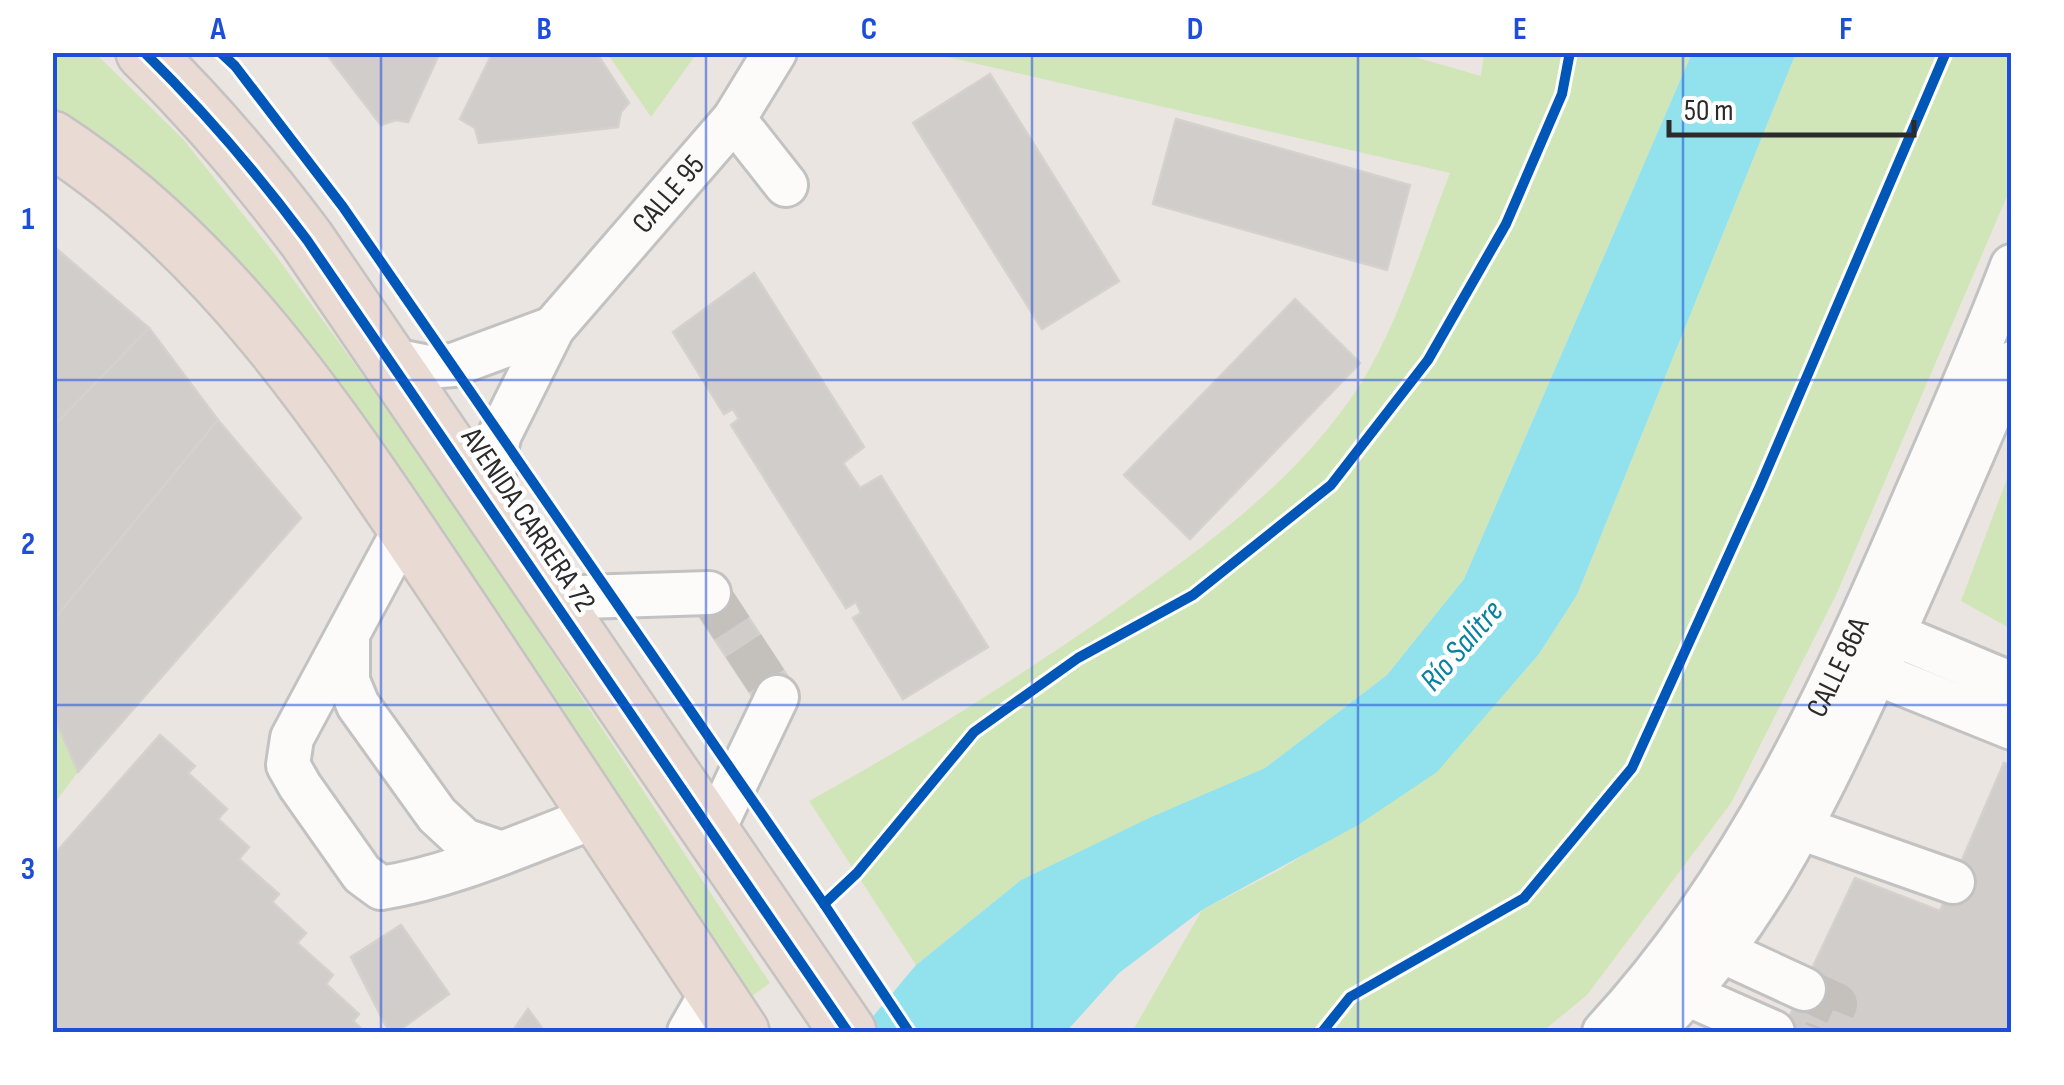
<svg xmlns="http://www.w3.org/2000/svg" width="2064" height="1085" font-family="'Sofia Sans Condensed',sans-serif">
  <rect width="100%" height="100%" fill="#eae5e0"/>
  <!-- green -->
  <g fill="#d1e6b8">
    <path d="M1398,52L1481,76L1484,53H1692L1464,579L1387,675L1265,768L1168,810L1021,880L916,965L809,801C915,743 1019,677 1118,608C1203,547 1281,493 1344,408C1392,346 1421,247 1450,173L930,53Z"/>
    <polygon points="52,53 95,53 183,139 274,253 431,469 770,983 748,999 119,161 53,110"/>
    <polygon points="607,53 697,53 651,117"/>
    <polygon points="1796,53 2011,53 2011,187 1837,593 1731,803 1587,995 1542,1032 1132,1032 1202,910 1278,871 1436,772 1539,654 1577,595"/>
    <polygon points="2011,468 2011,629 1961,601"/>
    <polygon points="52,712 78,772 53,805 52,805"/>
  </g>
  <!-- water -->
  <polygon fill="#92e2ed" points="1692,53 1796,53 1577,595 1539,654 1437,772 1358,825 1202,910 1119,973 1066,1032 860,1032 916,965 1021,880 1149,818 1265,768 1387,675 1464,579"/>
  <!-- building -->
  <g fill="#d0cdca" stroke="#d5d1cc" stroke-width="2.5">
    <polygon points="325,52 440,52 408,122 396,120 381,125"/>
    <polygon points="493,52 596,52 629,103 621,112 618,127 479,143 475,128 460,119"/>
    <polygon points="990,74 1119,281 1042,329 913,123"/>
    <polygon points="1176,119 1410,185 1387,270 1153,204"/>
    <polygon points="52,245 149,328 52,428"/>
    <polygon points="754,273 864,447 843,463 860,488 881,476 988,647 903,699 853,618 861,613 856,602 846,608 731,425 739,419 733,409 724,414 673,332"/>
    <polygon points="1295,299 1360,363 1190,539 1124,475"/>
    <polygon points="149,328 218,420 52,622 52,428"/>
    <polygon points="218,420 301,518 78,772 52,712 52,622"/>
    <polygon points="725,582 794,686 760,708 692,605"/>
    <polygon points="160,735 195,766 188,773 227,809 218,819 249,847 239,859 279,894 272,902 306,933 297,943 333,975 326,984 359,1014 353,1021 365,1032 52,1032 52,857"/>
    <polygon points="2004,763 2012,766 2012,1032 1782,1032 1855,878 1940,911"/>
    <polygon points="401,925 449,994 397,1032 389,1032 351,957"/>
    <polygon points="528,1009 545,1032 512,1032"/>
  </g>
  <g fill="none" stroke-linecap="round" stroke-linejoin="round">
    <!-- minor-tunnel -->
    <g stroke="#c4c0bc" stroke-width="42" stroke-dasharray="42 21" stroke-linecap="butt">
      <polyline points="709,593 777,697"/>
      <polyline points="1804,989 1836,1004 1825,1032"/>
    </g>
    <!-- minor casing -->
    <g stroke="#c3c2c2" stroke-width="48">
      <g id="minor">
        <polyline points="734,119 786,185"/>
        <polyline points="388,359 429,367 453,365 553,328"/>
        <path id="s1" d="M493,513L495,454L500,434L553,328L734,119L775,52"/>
        <path d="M405,528L292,738L288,765L300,786L362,874L381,888C456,876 527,842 598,816"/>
        <polyline points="551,598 709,593"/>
        <polyline points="1869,624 2012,684"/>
        <polyline points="348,636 348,681 358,705 437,815 464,840 502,853"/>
        <polyline points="1853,664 2012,728"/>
        <polyline points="1800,828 1953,882"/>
        <polyline points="712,833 777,697"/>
        <polyline points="1698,944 1706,944 1804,989"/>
        <polyline points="1689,995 1773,1032"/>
        <polyline points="689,1032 713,990"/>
        <path id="s2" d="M1604,1032C1746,879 1833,688 1915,497C1948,421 1982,345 2012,266"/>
        <path d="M1652,1032C1752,932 1808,819 1867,692C1917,584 1964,473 2012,363"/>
      </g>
    </g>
    <!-- highway casing -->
    <g stroke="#c5c3c1" stroke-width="60">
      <g id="highway">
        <path d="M144,52C204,111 257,173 307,240L848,1032"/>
        <path d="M52,139C233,256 347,441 465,616C557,755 649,894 741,1032"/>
      </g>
    </g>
    <!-- minor -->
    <use href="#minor" stroke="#fcfbfa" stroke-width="42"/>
    <!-- highway -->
    <use href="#highway" stroke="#e9dad3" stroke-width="55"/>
    <!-- cycleway casing -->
    <g stroke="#fff" stroke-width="16">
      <g id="cycleway">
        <path d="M144,52C204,111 257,173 307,240L848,1032"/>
        <polyline points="220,52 235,66 343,207 824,904 909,1032"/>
        <polyline points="824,904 857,873 974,732 1078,658 1193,595 1331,485 1428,360 1506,224 1562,94 1570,52"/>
        <polyline points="1322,1032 1350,997 1524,898 1632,768 1760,486 1946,52"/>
      </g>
    </g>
    <!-- cycleway -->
    <use href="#cycleway" stroke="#0057b8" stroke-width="10"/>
  </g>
  <!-- grid -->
  <path fill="none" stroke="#1d4ed8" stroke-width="2.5" stroke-opacity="0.55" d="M381,52V1032M706,52V1032M1032,52V1032M1358,52V1032M1683,52V1032M52,380H2012M52,705H2012"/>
  <g text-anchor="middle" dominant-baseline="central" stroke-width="9" stroke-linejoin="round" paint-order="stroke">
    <!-- street labels -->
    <g font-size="30" fill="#2b2b2b" stroke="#fff">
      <text stroke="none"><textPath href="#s1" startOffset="375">CALLE 95</textPath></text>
      <text transform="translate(528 520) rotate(56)">AVENIDA CARRERA 72</text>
      <text stroke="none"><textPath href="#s2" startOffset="435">CALLE 86A</textPath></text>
    </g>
    <!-- water labels -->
    <g font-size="32" font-style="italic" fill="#0981a1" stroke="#fff">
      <text transform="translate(1462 646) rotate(-49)">Río Salitre</text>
    </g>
  </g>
  <!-- border -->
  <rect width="2064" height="1085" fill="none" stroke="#ffffff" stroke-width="110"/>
  <!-- scale -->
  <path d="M1669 120v15h245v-15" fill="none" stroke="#2b2b2b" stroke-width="5"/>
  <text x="1684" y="120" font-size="30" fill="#2b2b2b" stroke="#ffffff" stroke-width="8" paint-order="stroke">50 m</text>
  <rect x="55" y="55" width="1954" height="975" fill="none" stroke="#1d4ed8" stroke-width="4"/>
  <g font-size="32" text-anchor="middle" font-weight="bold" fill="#1d4ed8">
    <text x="218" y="39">A</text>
    <text x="544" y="39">B</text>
    <text x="869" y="39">C</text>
    <text x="1195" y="39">D</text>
    <text x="1520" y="39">E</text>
    <text x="1846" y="39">F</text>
    <text x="28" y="229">1</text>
    <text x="28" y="554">2</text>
    <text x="28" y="879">3</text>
  </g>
</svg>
